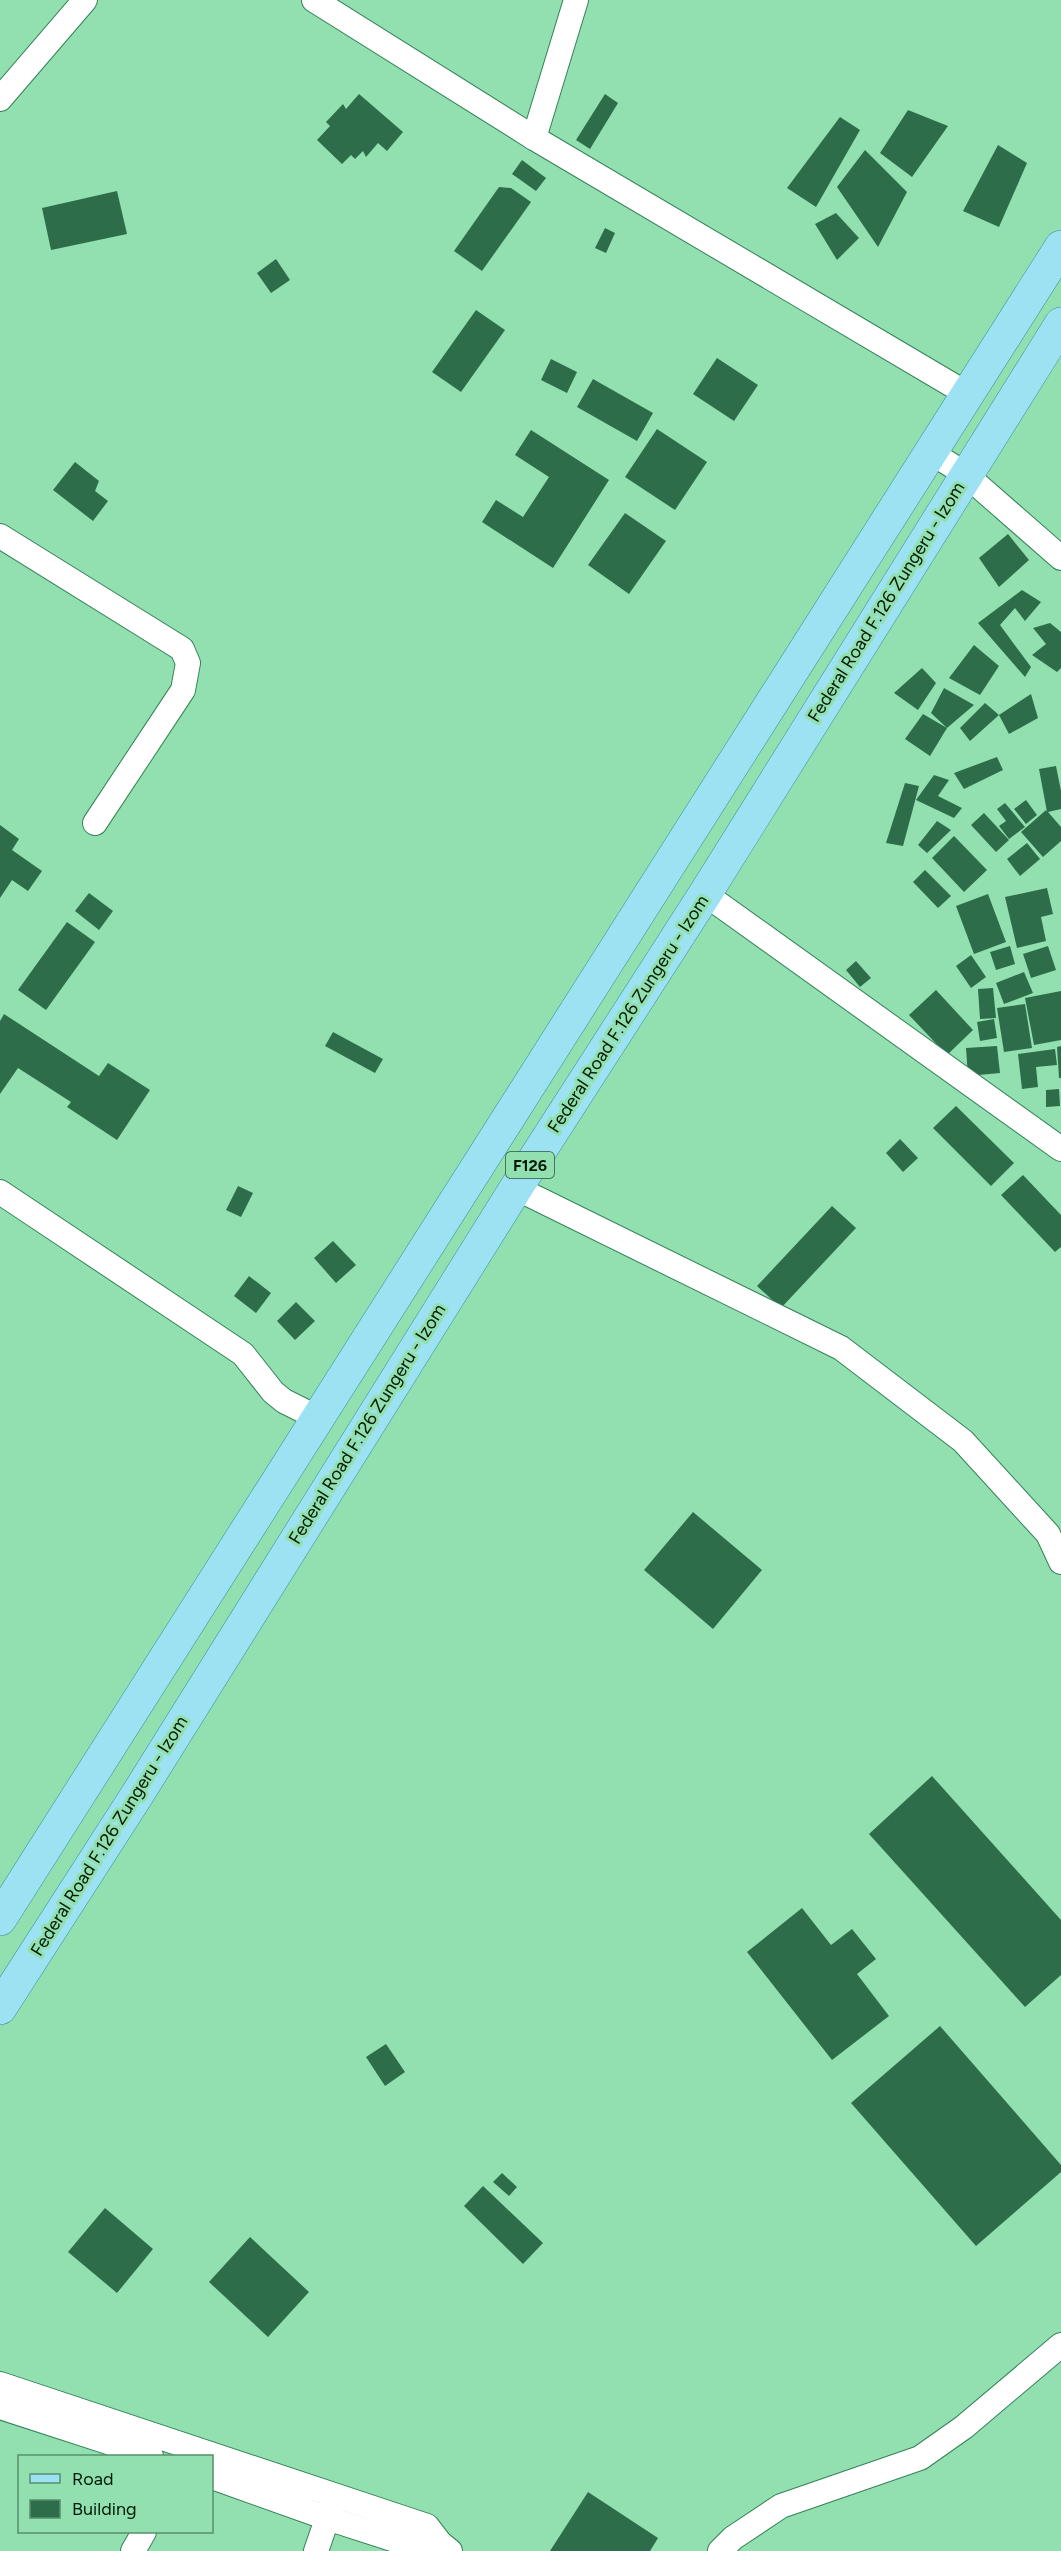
<svg xmlns="http://www.w3.org/2000/svg" width="1061" height="2551" font-family="Figtree,sans-serif">
  <rect width="100%" height="100%" fill="#92e0b0"/>
  <!-- building -->
  <g fill="#2d6d49">
    <polygon points="359,94 403,132 387,151 378,143 366,157 363,151 355,159 351,155 342,164 317,140 330,126 326,122 343,104 346,109"/>
    <polygon points="605,94 618,103 590,149 576,140"/>
    <polygon points="908,110 948,126 912,177 880,153"/>
    <polygon points="840,117 860,130 816,207 787,188"/>
    <polygon points="998,145 1027,163 999,227 963,211"/>
    <polygon points="865,150 907,192 878,247 837,187"/>
    <polygon points="522,160 546,178 536,191 512,174"/>
    <polygon points="499,187 511,188 531,202 482,271 454,251"/>
    <polygon points="117,191 127,234 51,250 42,208"/>
    <polygon points="836,213 859,238 837,260 815,224"/>
    <polygon points="605,228 615,233 606,253 595,248"/>
    <polygon points="276,259 290,280 271,293 257,273"/>
    <polygon points="476,310 505,330 461,392 432,372"/>
    <polygon points="717,358 758,385 734,421 693,394"/>
    <polygon points="551,359 577,372 567,393 541,380"/>
    <polygon points="593,379 653,413 637,441 577,407"/>
    <polygon points="657,429 707,462 675,510 625,477"/>
    <polygon points="531,430 609,480 553,568 482,522 496,500 523,517 549,477 515,455"/>
    <polygon points="75,462 99,481 95,491 108,501 93,521 53,490"/>
    <polygon points="625,513 666,541 629,594 588,565"/>
    <polygon points="1008,534 1029,560 999,587 979,558"/>
    <polygon points="1022,590 1041,602 1025,621 1015,608 1000,625 1031,667 1025,677 978,623"/>
    <polygon points="1050,623 1061,632 1061,668 1057,672 1032,655 1046,644 1033,628"/>
    <polygon points="974,645 999,666 980,695 949,678"/>
    <polygon points="922,668 936,683 918,710 894,693"/>
    <polygon points="944,688 974,705 947,728 931,713"/>
    <polygon points="1031,694 1038,718 1009,734 999,715"/>
    <polygon points="985,703 999,715 970,741 960,728"/>
    <polygon points="923,714 947,728 930,756 905,739"/>
    <polygon points="997,757 1003,770 964,789 954,773"/>
    <polygon points="1056,766 1061,791 1061,809 1048,812 1061,827 1061,841 1043,857 1021,832 1046,810 1047,812 1039,769"/>
    <polygon points="934,775 949,780 938,796 962,808 954,818 916,800"/>
    <polygon points="905,783 919,786 903,846 886,843"/>
    <polygon points="1026,800 1037,815 1026,824 1014,809"/>
    <polygon points="1005,803 1025,827 1009,839 999,826 1006,821 997,809"/>
    <polygon points="984,813 1009,840 996,852 971,825"/>
    <polygon points="937,821 951,830 927,853 918,845"/>
    <polygon points="0,825 19,839 12,850 42,871 28,891 12,880 0,898"/>
    <polygon points="954,836 987,870 964,892 932,858"/>
    <polygon points="1027,843 1040,859 1020,876 1007,859"/>
    <polygon points="925,870 951,896 938,908 913,882"/>
    <polygon points="1047,888 1053,914 1041,917 1046,941 1017,948 1005,897"/>
    <polygon points="89,893 113,911 99,930 75,911"/>
    <polygon points="988,894 1006,942 974,954 956,906"/>
    <polygon points="67,922 95,942 46,1010 18,990"/>
    <polygon points="1010,946 1015,964 996,970 990,952"/>
    <polygon points="1048,946 1056,970 1031,978 1023,954"/>
    <polygon points="971,955 986,977 971,988 956,966"/>
    <polygon points="856,961 871,978 860,987 846,970"/>
    <polygon points="1024,972 1033,993 1004,1004 996,983"/>
    <polygon points="993,988 996,1018 980,1019 978,989"/>
    <polygon points="936,990 973,1030 947,1055 909,1015"/>
    <polygon points="1061,991 1061,1040 1034,1045 1025,998"/>
    <polygon points="1025,1004 1032,1048 1004,1052 997,1008"/>
    <polygon points="4,1014 99,1076 108,1063 150,1090 117,1140 67,1107 71,1102 18,1068 0,1094 0,1021"/>
    <polygon points="994,1019 997,1038 980,1041 977,1022"/>
    <polygon points="333,1032 383,1059 375,1073 325,1046"/>
    <polygon points="997,1046 1000,1073 968,1076 966,1048"/>
    <polygon points="1061,1046 1061,1078 1059,1078 1057,1047"/>
    <polygon points="1055,1049 1057,1065 1036,1067 1038,1087 1022,1089 1018,1054"/>
    <polygon points="1059,1089 1060,1106 1046,1107 1046,1090"/>
    <polygon points="956,1106 1014,1163 991,1186 933,1128"/>
    <polygon points="900,1139 918,1158 903,1172 886,1153"/>
    <polygon points="1023,1175 1061,1215 1061,1247 1055,1252 1001,1195"/>
    <polygon points="238,1186 253,1193 241,1217 226,1210"/>
    <polygon points="832,1206 856,1228 781,1308 757,1286"/>
    <polygon points="333,1241 356,1265 336,1283 314,1258"/>
    <polygon points="249,1276 271,1293 256,1313 234,1296"/>
    <polygon points="296,1302 315,1321 295,1340 277,1321"/>
    <polygon points="693,1512 762,1570 713,1629 644,1570"/>
    <polygon points="932,1776 1061,1920 1061,1975 1025,2007 869,1834"/>
    <polygon points="802,1908 831,1945 852,1929 876,1959 857,1974 889,2016 832,2060 747,1952"/>
    <polygon points="940,2026 1061,2165 1061,2172 976,2246 851,2103"/>
    <polygon points="386,2044 405,2072 385,2086 366,2057"/>
    <polygon points="502,2173 517,2187 509,2196 493,2182"/>
    <polygon points="483,2186 543,2243 523,2264 464,2206"/>
    <polygon points="105,2208 153,2249 117,2293 68,2252"/>
    <polygon points="250,2237 309,2292 268,2337 209,2282"/>
    <polygon points="588,2492 658,2538 650,2551 550,2551"/>
  </g>
  <g fill="none" stroke-linecap="round" stroke-linejoin="round">
    <!-- street casing -->
    <g stroke="#348257" stroke-width="26">
      <g id="street">
        <polyline points="314,0 534,138 969,395"/>
        <polyline points="0,99 85,0"/>
        <polyline points="534,138 576,0"/>
        <polyline points="932,453 965,474 1061,558"/>
        <polyline points="0,536 182,649 188,663 183,690 95,823"/>
        <polyline points="705,894 1061,1149"/>
        <polyline points="516,1188 841,1348 963,1441 1048,1534 1061,1562"/>
        <polyline points="0,1192 243,1354 273,1392 284,1401 318,1418"/>
        <polyline points="0,2384 427,2526 440,2543 450,2551"/>
        <polyline points="0,2407 151,2456"/>
        <polyline points="212,2477 327,2518 420,2548 440,2543"/>
        <polyline points="133,2551 144,2532"/>
        <polyline points="316,2551 332,2505"/>
        <polyline points="720,2551 733,2538 781,2506 920,2458 964,2427 1061,2345"/>
      </g>
    </g>
    <!-- primary casing -->
    <g stroke="#3c8f9c" stroke-width="34">
      <g id="primary">
        <polyline points="0,1919 1061,247"/>
        <polyline points="0,2008 137,1795 516,1188 705,894 1061,324"/>
      </g>
    </g>
    <!-- street -->
    <use href="#street" stroke="#fff" stroke-width="24"/>
    <!-- primary -->
    <use href="#primary" stroke="#9de2f3" stroke-width="33"/>
  </g>
  <g text-anchor="middle" dominant-baseline="central" stroke-width="6" stroke-linejoin="round" paint-order="stroke">
    <!-- shield labels -->
    <rect fill="#92e0b0" stroke="#2c553a" stroke-width="1.5" x="506" y="1152" width="48" height="26" rx="4.5"/>
    <g font-size="16" font-weight="bold" fill="#001908">
      <text x="530" y="1165">F126</text>
    </g>
    <!-- street labels -->
    <g font-size="18" fill="#001908" stroke="#92e0b0">
      <text transform="translate(886 602) rotate(-58)">Federal Road F.126 Zungeru - Izom</text>
      <text transform="translate(628 1014) rotate(-57)">Federal Road F.126 Zungeru - Izom</text>
      <text transform="translate(367 1424) rotate(-58)">Federal Road F.126 Zungeru - Izom</text>
      <text transform="translate(109 1836) rotate(-58)">Federal Road F.126 Zungeru - Izom</text>
    </g>
  </g>
  <!-- legend -->
  <rect x="18" y="2455" width="195" height="78" fill="#92e0b0" stroke="#58906d" stroke-width="1.5"/>
  <rect x="30" y="2474" width="30" height="9" fill="#9de2f3" stroke="#58906d" stroke-width="1.5"/>
  <text x="72" y="2485" font-size="18" fill="#001908">Road</text>
  <rect x="30" y="2500" width="30" height="18" fill="#2d6d49" stroke="#58906d" stroke-width="1.5"/>
  <text x="72" y="2515" font-size="18" fill="#001908">Building</text>
</svg>
